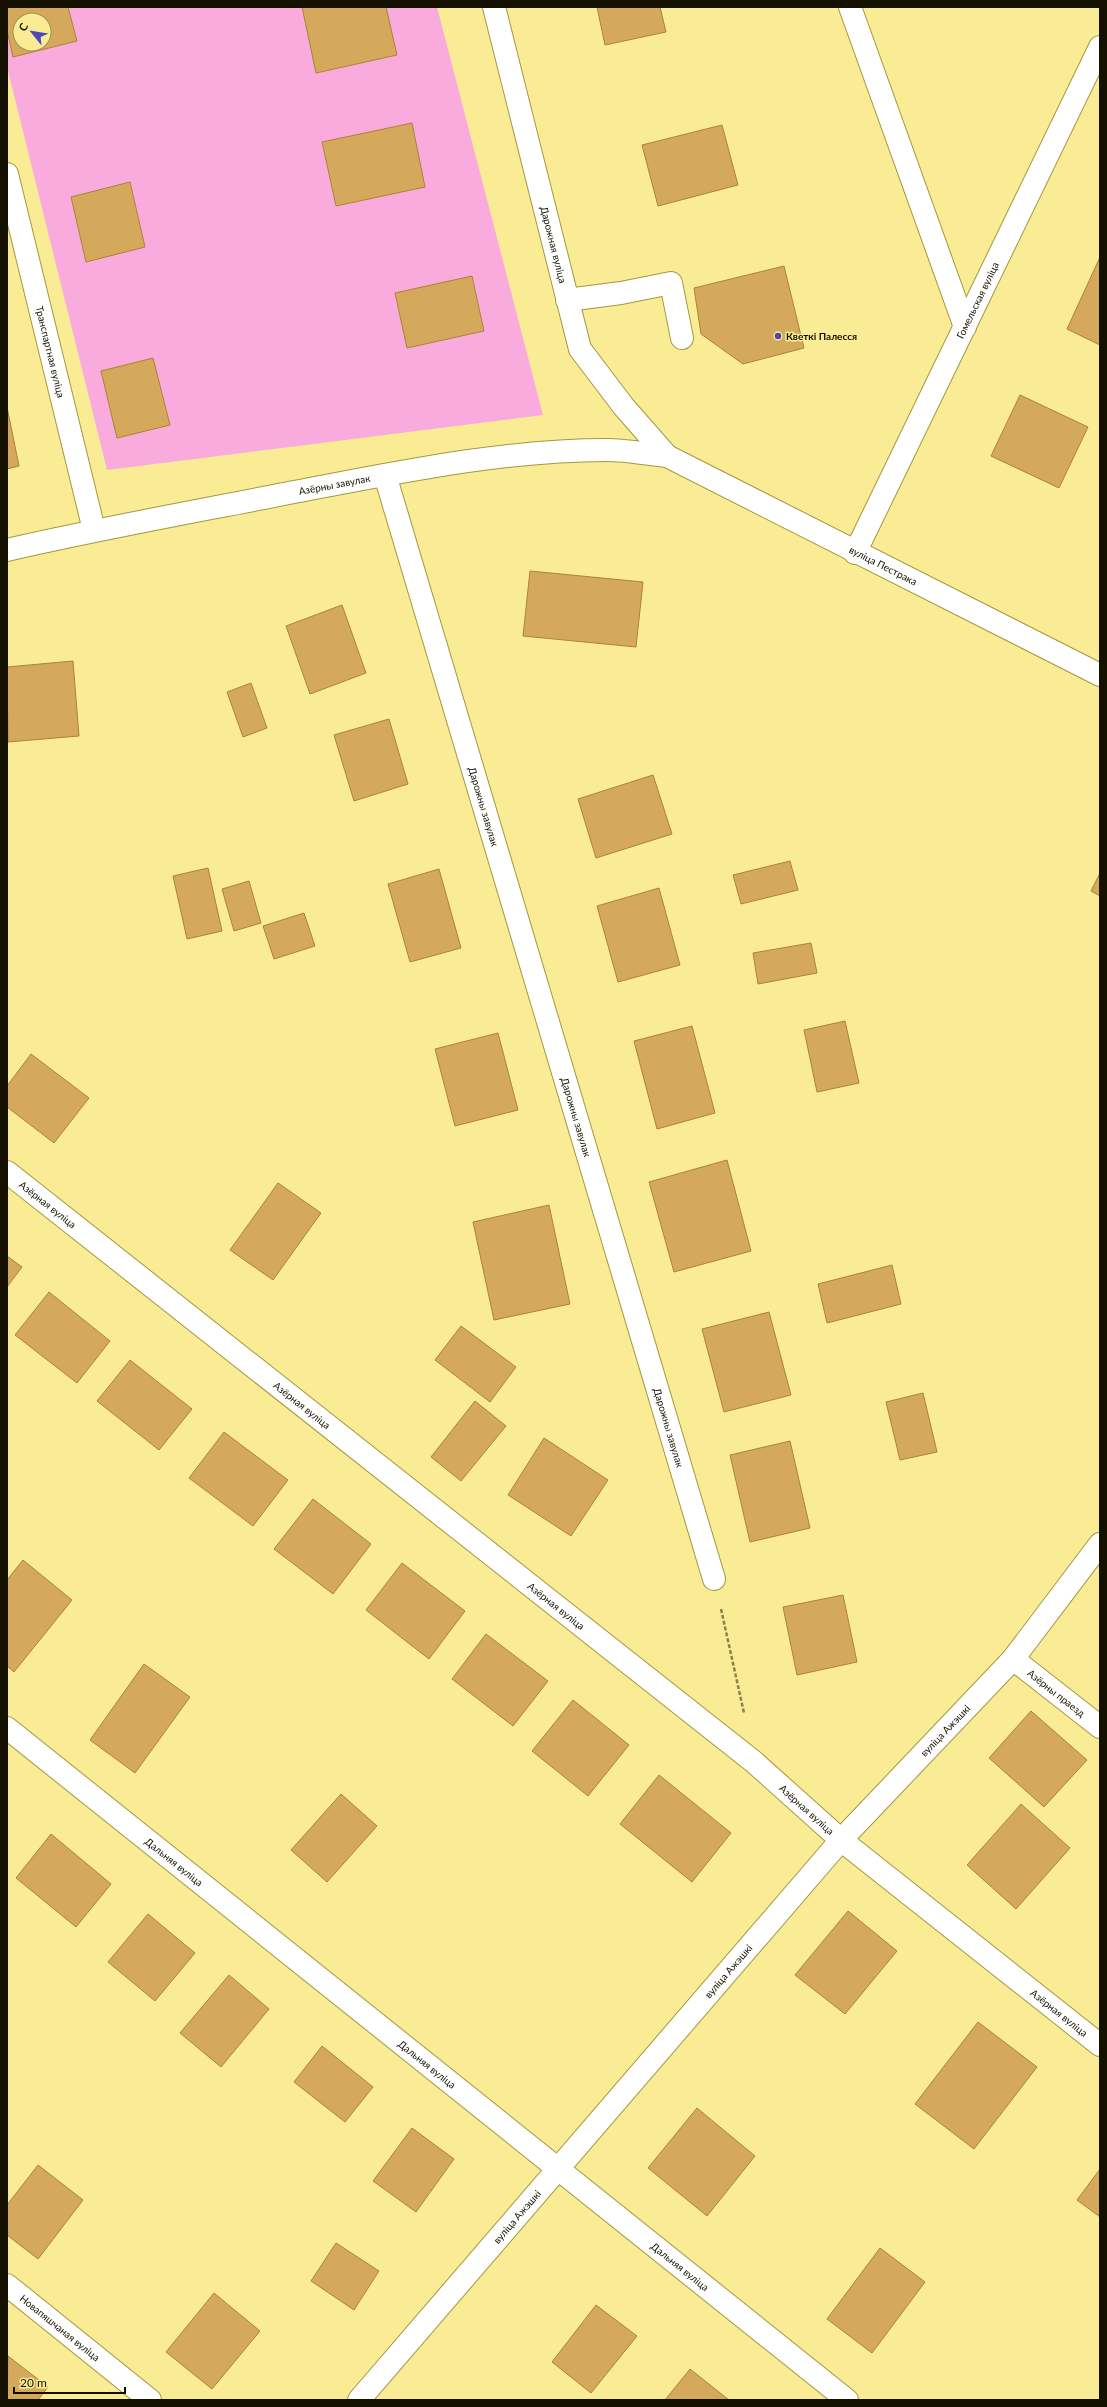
<svg xmlns="http://www.w3.org/2000/svg" width="1107" height="2407" font-family="Lato,sans-serif">
  <rect width="100%" height="100%" fill="#faec95"/>
  <!-- green -->
  <path fill="#faabde" fill-rule="evenodd" d="M7,7H437L543,415L107,470L7,67ZM20,20H44V44H20Z"/>
  <!-- building -->
  <g fill="#d4a95b" stroke="#ac8333" fill-rule="evenodd">
    <path d="M7,7H68L77,41L13,57L7,30ZM20,20H44V44H20Z"/>
    <polygon points="302,7 386,7 397,55 316,73"/>
    <polygon points="597,7 660,7 666,32 605,45"/>
    <polygon points="412,123 425,187 336,206 322,142"/>
    <polygon points="722,125 738,185 658,206 642,145"/>
    <polygon points="130,182 145,247 86,262 71,197"/>
    <polygon points="1100,257 1100,345 1067,329"/>
    <polygon points="784,266 804,348 743,364 701,334 694,288"/>
    <polygon points="472,276 484,331 407,348 395,293"/>
    <polygon points="153,358 170,425 117,438 101,371"/>
    <polygon points="1020,395 1088,427 1059,488 991,456"/>
    <polygon points="7,407 19,466 7,469"/>
    <polygon points="530,571 643,582 636,647 523,636"/>
    <polygon points="342,605 366,673 310,694 286,626"/>
    <polygon points="73,661 79,736 8,742 7,667"/>
    <polygon points="251,683 267,728 243,737 227,692"/>
    <polygon points="389,719 408,784 354,801 334,735"/>
    <polygon points="653,775 672,834 596,858 578,799"/>
    <polygon points="790,861 798,890 741,904 733,875"/>
    <polygon points="208,868 222,931 187,939 173,876"/>
    <polygon points="439,869 461,948 410,962 388,884"/>
    <polygon points="1100,873 1100,896 1091,891"/>
    <polygon points="249,881 261,923 234,931 222,889"/>
    <polygon points="659,888 680,965 618,982 597,906"/>
    <polygon points="304,913 315,946 274,959 263,926"/>
    <polygon points="811,943 817,973 758,984 753,953"/>
    <polygon points="845,1021 859,1083 817,1092 804,1030"/>
    <polygon points="692,1026 715,1113 657,1129 634,1041"/>
    <polygon points="498,1033 518,1110 455,1126 435,1049"/>
    <polygon points="31,1054 89,1098 54,1143 7,1107 7,1086"/>
    <polygon points="727,1160 751,1251 674,1272 649,1182"/>
    <polygon points="278,1183 321,1213 273,1280 230,1250"/>
    <polygon points="549,1205 570,1304 494,1320 473,1222"/>
    <polygon points="7,1256 22,1267 7,1287"/>
    <polygon points="892,1265 901,1304 827,1323 818,1284"/>
    <polygon points="49,1292 110,1341 77,1383 15,1335"/>
    <polygon points="769,1312 791,1395 724,1412 702,1329"/>
    <polygon points="461,1326 516,1367 490,1402 435,1360"/>
    <polygon points="130,1360 192,1409 159,1450 97,1401"/>
    <polygon points="923,1393 937,1452 900,1460 886,1402"/>
    <polygon points="475,1401 506,1426 461,1481 431,1457"/>
    <polygon points="224,1432 288,1480 253,1526 189,1478"/>
    <polygon points="544,1438 608,1480 571,1536 508,1495"/>
    <polygon points="790,1441 810,1528 750,1542 730,1455"/>
    <polygon points="313,1499 371,1544 333,1594 274,1549"/>
    <polygon points="23,1560 72,1600 14,1672 7,1666 7,1580"/>
    <polygon points="402,1563 465,1611 429,1659 366,1610"/>
    <polygon points="843,1595 857,1662 797,1675 783,1607"/>
    <polygon points="486,1634 548,1681 513,1726 452,1679"/>
    <polygon points="144,1664 190,1697 135,1773 90,1740"/>
    <polygon points="573,1700 629,1745 588,1796 532,1751"/>
    <polygon points="1031,1711 1087,1760 1044,1807 989,1758"/>
    <polygon points="659,1775 731,1833 692,1882 620,1824"/>
    <polygon points="341,1794 377,1826 327,1882 291,1850"/>
    <polygon points="1021,1804 1070,1848 1016,1909 967,1865"/>
    <polygon points="51,1834 111,1884 76,1927 16,1878"/>
    <polygon points="848,1911 897,1951 845,2014 795,1975"/>
    <polygon points="148,1914 195,1953 155,2001 108,1962"/>
    <polygon points="229,1975 269,2009 221,2067 180,2033"/>
    <polygon points="978,2022 1037,2067 974,2149 915,2104"/>
    <polygon points="322,2046 373,2087 345,2122 294,2082"/>
    <polygon points="697,2108 755,2156 707,2216 648,2168"/>
    <polygon points="412,2128 454,2159 416,2212 373,2181"/>
    <polygon points="38,2165 83,2200 38,2259 7,2235 7,2205"/>
    <polygon points="1100,2169 1100,2217 1077,2200"/>
    <polygon points="336,2243 379,2271 354,2310 311,2281"/>
    <polygon points="880,2248 925,2282 872,2353 827,2319"/>
    <polygon points="214,2293 260,2331 212,2389 166,2352"/>
    <polygon points="596,2305 637,2336 591,2393 552,2362"/>
    <polygon points="8,2356 48,2387 38,2400 7,2400"/>
    <polygon points="690,2369 729,2400 665,2400"/>
  </g>
  <g fill="none" stroke-linecap="round" stroke-linejoin="round">
    <!-- minor casing -->
    <g stroke="#a49740" stroke-width="24">
      <g id="minor">
        <path id="s1" d="M494,7L580,349L624,407L667,456L1100,675"/>
        <polyline points="850,7 965,327"/>
        <path id="s2" d="M7,174L94,530"/>
        <polyline points="567,300 621,293 671,283 682,338"/>
        <path id="s3" d="M385,475L714,1579"/>
        <path id="s4" d="M7,550C102,528 198,511 294,492C396,473 502,450 607,450C626,450 647,454 667,456"/>
        <path id="s5" d="M855,553L1100,47"/>
        <path id="s6" d="M7,1172L754,1762L841,1840L1100,2045"/>
        <path id="s7" d="M1013,1659L1100,1727"/>
        <path id="s8" d="M7,1728L847,2400"/>
        <path id="s9" d="M7,2285L150,2400"/>
        <path id="s10" d="M359,2400L841,1840L1013,1659L1100,1544"/>
      </g>
    </g>
    <!-- path -->
    <polyline stroke="#8b824d" stroke-width="2.5" stroke-dasharray="4 2" stroke-linecap="butt" points="721,1609 744,1713"/>
    <!-- minor -->
    <use href="#minor" stroke="#fff" stroke-width="22"/>
  </g>
  <!-- markers -->
  <circle fill="#4f45bc" stroke="#faec95" stroke-width="1.5" cx="778" cy="336" r="4"/>
  <g text-anchor="middle" dominant-baseline="central" stroke-width="3" stroke-linejoin="round" paint-order="stroke">
    <!-- street labels -->
    <g font-size="10" fill="#141000" stroke="#faec95">
      <text stroke="none"><textPath href="#s1" startOffset="245">Дарожная вуліца</textPath></text>
      <text stroke="none"><textPath href="#s5" startOffset="281">Гомельская вуліца</textPath></text>
      <text stroke="none"><textPath href="#s2" startOffset="183">Транспартная вуліца</textPath></text>
      <text stroke="none"><textPath href="#s4" startOffset="334">Азёрны завулак</textPath></text>
      <text stroke="none"><textPath href="#s1" startOffset="733">вуліца Пестрака</textPath></text>
      <text stroke="none"><textPath href="#s3" startOffset="346">Дарожны завулак</textPath></text>
      <text stroke="none"><textPath href="#s3" startOffset="670">Дарожны завулак</textPath></text>
      <text stroke="none"><textPath href="#s6" startOffset="52">Азёрная вуліца</textPath></text>
      <text stroke="none"><textPath href="#s6" startOffset="376">Азёрная вуліца</textPath></text>
      <text stroke="none"><textPath href="#s3" startOffset="994">Дарожны завулак</textPath></text>
      <text stroke="none"><textPath href="#s6" startOffset="700">Азёрная вуліца</textPath></text>
      <text stroke="none"><textPath href="#s7" startOffset="55">Азёрны праезд</textPath></text>
      <text stroke="none"><textPath href="#s10" startOffset="890">вуліца Ажэшкі</textPath></text>
      <text stroke="none"><textPath href="#s6" startOffset="1023">Азёрная вуліца</textPath></text>
      <text stroke="none"><textPath href="#s8" startOffset="214">Дальняя вуліца</textPath></text>
      <text stroke="none"><textPath href="#s10" startOffset="566">вуліца Ажэшкі</textPath></text>
      <text stroke="none"><textPath href="#s6" startOffset="1347">Азёрная вуліца</textPath></text>
      <text stroke="none"><textPath href="#s8" startOffset="538">Дальняя вуліца</textPath></text>
      <text stroke="none"><textPath href="#s10" startOffset="242">вуліца Ажэшкі</textPath></text>
      <text stroke="none"><textPath href="#s8" startOffset="862">Дальняя вуліца</textPath></text>
      <text stroke="none"><textPath href="#s9" startOffset="68">Новапяшчаная вуліца</textPath></text>
    </g>
    <!-- poi labels -->
    <g font-size="10" font-weight="bold" fill="#141000" stroke="#faec95" text-anchor="start">
      <text x="786" y="336">Кветкі Палесся</text>
    </g>
  </g>
  <!-- border -->
  <rect width="1107" height="2407" fill="none" stroke="#141000" stroke-width="16"/>
  <!-- north arrow -->
  <g transform="translate(32 32) rotate(300)"><circle r="19" fill="#faec95" stroke="#9e9459"/>
  <path d="M0-3L7 15L0 10L-7 15Z" fill="#4f45bc"/>
  <text y="-6" font-size="11" font-weight="bold" text-anchor="middle" fill="#141000">С</text>
  </g>
  <!-- scale -->
  <path d="M14 2387v6h111v-6" fill="none" stroke="#141000" stroke-width="2"/>
  <text x="20" y="2387" font-size="12" fill="#141000" stroke="#faec95" stroke-width="3" paint-order="stroke">20 m</text>
</svg>
